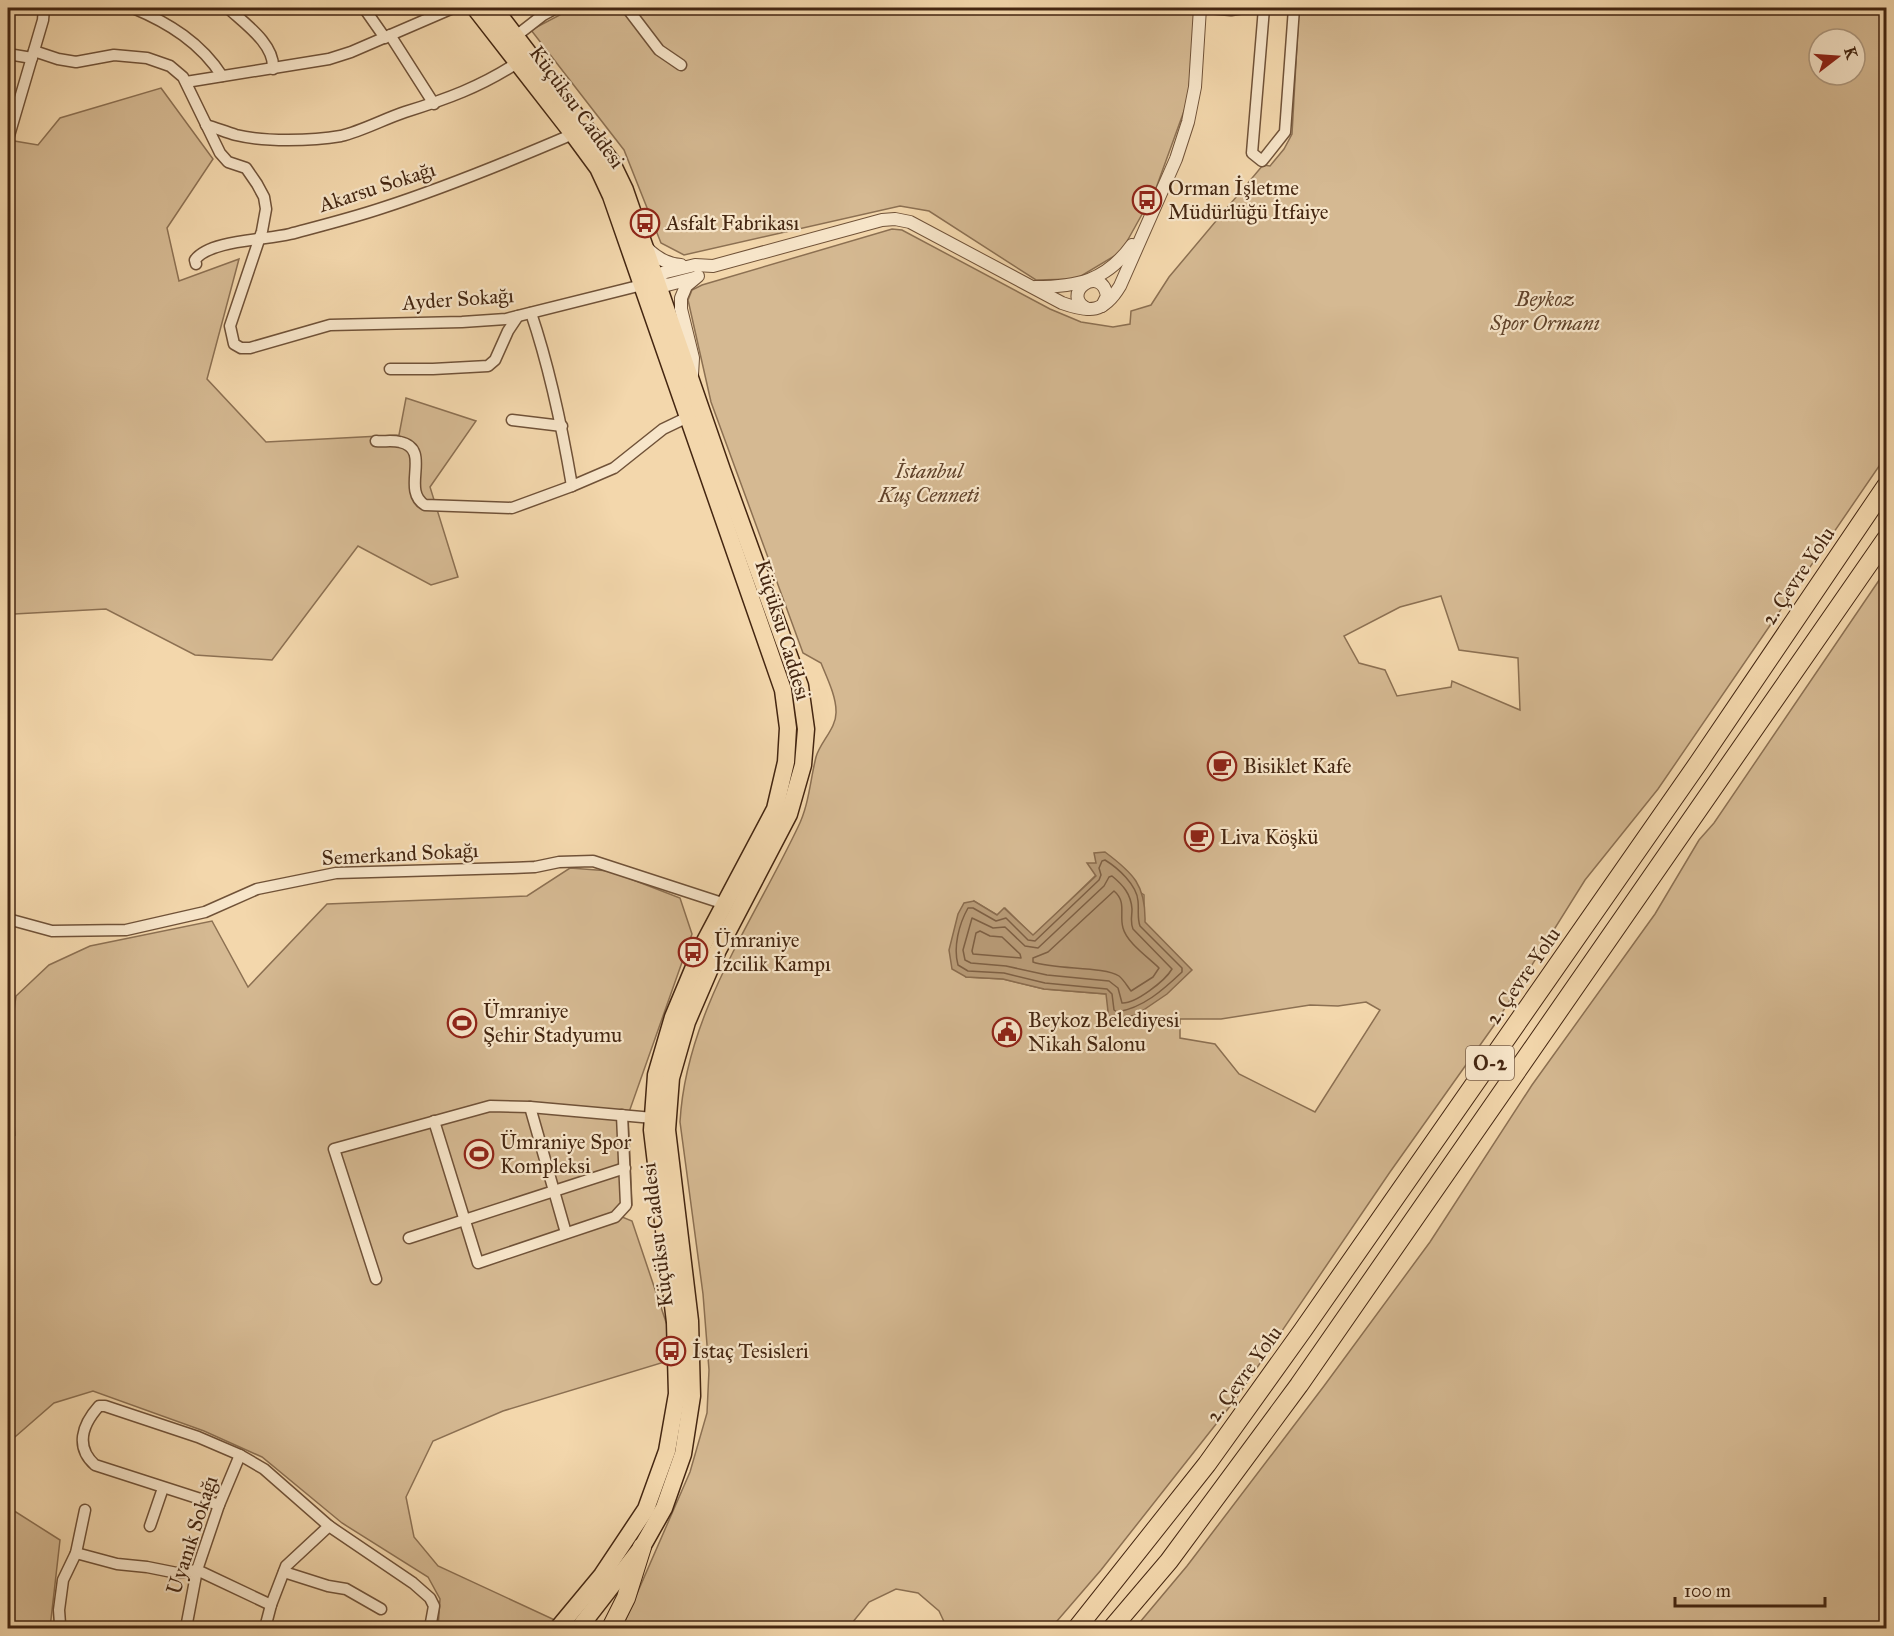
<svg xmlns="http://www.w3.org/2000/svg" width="1894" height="1636" font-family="'IM FELL Great Primer',serif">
  <rect width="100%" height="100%" fill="#f3d7ac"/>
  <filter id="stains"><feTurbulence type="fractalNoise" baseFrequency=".00333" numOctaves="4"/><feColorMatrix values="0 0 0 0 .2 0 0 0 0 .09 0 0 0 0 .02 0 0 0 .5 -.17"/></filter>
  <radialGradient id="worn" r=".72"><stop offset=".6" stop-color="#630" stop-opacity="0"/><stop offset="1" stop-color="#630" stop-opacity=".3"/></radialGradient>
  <!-- green -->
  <g fill="#d5b992" stroke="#8c7052" stroke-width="1.5" fill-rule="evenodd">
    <polygon points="573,8 1196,8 1188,100 1155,191 1121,252 1076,279 1036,280 929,211 900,206 684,255 661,243 624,150 531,30"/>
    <path d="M1299,8H1886V456L1658,789L1585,880L1495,1024L1390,1172L1235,1400L1101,1570L1051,1628H947L939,1611L918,1593L896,1589L869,1602L848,1628H622L690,1472L707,1413L709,1370L703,1294L680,1122C686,1014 753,922 798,827C809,805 810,781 816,757C820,742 837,728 836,711C836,696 827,678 821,663L803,653L711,402L688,300L692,290L702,285L892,229L902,230L1050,309L1081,322L1113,327L1130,324L1131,311L1151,305L1169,277L1263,165L1270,166L1284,149L1292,134ZM1819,39H1855V75H1819ZM1441,596L1459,650L1518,658L1520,710L1452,681L1451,687L1397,696L1385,670L1359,663L1344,636L1400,607ZM1096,863L1144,895V922L1106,994L1044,989L1003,979L966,977L974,901L997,915L1005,908L1033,936L1096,875ZM1366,1002L1380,1010L1315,1112L1239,1074L1215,1044L1180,1038V1019H1221L1310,1005L1338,1006Z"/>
    <polygon points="161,88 213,159 167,228 179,281 239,259 207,379 266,442 399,435 406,398 476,421 430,487 458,577 431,585 358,546 272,660 195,655 106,609 14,614 8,612 8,140 38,145 60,118"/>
    <polygon points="1886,570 1886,1628 1135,1628 1187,1566 1324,1386 1430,1242 1532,1085 1655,914 1699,840 1714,823"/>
    <polygon points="570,868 610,871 680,898 692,934 628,1115 632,1205 622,1217 632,1221 670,1334 671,1360 503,1411 433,1441 406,1497 414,1537 438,1566 557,1621 551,1628 438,1628 440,1599 428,1577 342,1523 262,1457 204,1431 93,1391 54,1403 8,1443 8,1447 8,1133 15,1135 8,1053 16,996 49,965 90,946 212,921 248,987 327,904 527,896"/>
    <polygon points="8,1507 60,1540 50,1628 8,1628"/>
  </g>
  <!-- water -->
  <path fill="#b89b77" stroke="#8a6c4e" stroke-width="1.5" d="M1105,852C1133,873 1146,885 1145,922L1192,970L1167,994L1136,1015L1109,1020L1106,994L1044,989L1003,979L966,977L952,969L949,950L958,914L964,903L974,901L997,915L1004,908L1033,935L1096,876L1087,863H1096L1094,853Z"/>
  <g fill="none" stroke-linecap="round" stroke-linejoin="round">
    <!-- shore -->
    <g stroke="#7e6044" stroke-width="1.5">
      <path d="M1105,860C1118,868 1137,885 1138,901C1139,910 1137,918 1140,926L1182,968V972C1163,990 1143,1008 1117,1012L1114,1010L1112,994L1107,989L1045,983L1004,973L968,971L958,965C953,947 959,924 968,908H973L996,921L1006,918L1028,940L1035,941L1099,880L1101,875L1099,868L1102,861Z"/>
      <path d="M1112,876C1123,885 1131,894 1132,909C1132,917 1130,922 1133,929L1172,969C1165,981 1135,1004 1122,1003L1118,988L1109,981L1047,975L1006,966L971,963L965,960L963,950L972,918L993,928L1005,927L1025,946L1038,948L1104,886L1109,877Z"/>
      <path d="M1114,891C1127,902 1119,914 1123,928C1127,943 1148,957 1159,968L1153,977L1131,991C1127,986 1124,980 1119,976C1104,966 1055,970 1033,962V958L1048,952Z"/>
      <polygon points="980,931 990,936 1002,937 1020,954 1021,958 973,954 972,951 976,933"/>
    </g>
    <!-- minor casing -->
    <g stroke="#705238" stroke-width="13">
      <g id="minor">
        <path d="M133,8C169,23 201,43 222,76"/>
        <path d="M228,8C244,23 275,44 273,69"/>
        <polyline points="364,8 385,38"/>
        <polyline points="627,8 659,50 681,65"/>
        <polyline points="1208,8 1231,10 1244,8"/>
        <polyline points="1264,8 1252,153 1262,161 1285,132 1294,8"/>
        <polyline points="390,35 434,104"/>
        <polyline points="516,36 543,15 556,8"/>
        <polyline points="34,51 58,59 76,62 114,55 147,58 170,66 183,77 220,153 228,162 246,168 257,184 264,197 266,209 262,231 230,326 234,344 241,348 250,348 330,325 462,322 506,319 642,285"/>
        <polyline points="8,54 32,58"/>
        <polyline points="186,82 329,59 351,52 453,8"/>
        <path d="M206,125C216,128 226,132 236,135C264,142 312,141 341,136C362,131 384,119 405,112C447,99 480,87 517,63"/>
        <polyline points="8,139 43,20 44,8"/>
        <path d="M196,264L195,260C209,240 266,240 290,234C320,226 352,218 382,208C447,187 510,161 573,134"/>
        <path d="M531,313C550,369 562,427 572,486L614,468L663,429L688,417"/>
        <polyline points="390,369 433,369 488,366 495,360 508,331 518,316"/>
        <polyline points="512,420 562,426"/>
        <path d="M376,441C383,442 392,440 400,442C433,449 400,490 425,505L512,508L572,486"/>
        <polyline points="8,919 52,931 126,930 205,912 257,889 336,873 512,868 535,867 559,862 593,861 725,904"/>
        <polyline points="530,1107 566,1233"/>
        <polyline points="434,1121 478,1263 615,1217 626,1205 622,1115"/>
        <polyline points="409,1238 625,1168"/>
        <polyline points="376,1279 334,1149 490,1106 530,1107 653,1118"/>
        <path d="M219,1505L95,1465C75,1447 82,1425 99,1406H105L198,1437L240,1455L264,1469L329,1526L413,1583L430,1598L434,1606L430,1628"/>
        <polyline points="150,1526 163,1488"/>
        <polyline points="76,1553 117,1564 147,1567 177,1573 197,1570 271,1605"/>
        <polyline points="284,1572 328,1586 346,1589 381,1609"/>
        <polyline points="63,1628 60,1624 59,1610 63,1580 76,1553 85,1510"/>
        <polyline points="186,1628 197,1570 219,1505 240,1455"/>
        <polyline points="265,1628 271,1605 286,1566 329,1526"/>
      </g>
    </g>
    <!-- tertiary casing -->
    <g stroke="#705238" stroke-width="14">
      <g id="tertiary">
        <path d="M645,246C655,257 666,264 681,265"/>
        <path d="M657,281L662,273L695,265L713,266L882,220L895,219L910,222L1062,303C1090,313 1104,313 1120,286L1176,159L1188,122L1195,87L1200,8"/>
        <polyline points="653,282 657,281 667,285 694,278"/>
        <path d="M1035,287C1077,287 1106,281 1132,245"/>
        <path d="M1088,309C1058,295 1101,262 1107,296L1102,306"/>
        <polyline points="692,375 693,358 681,309 681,298 686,286 698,276"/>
      </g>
    </g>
    <!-- primary casing -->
    <g stroke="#442611" stroke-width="19">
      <g id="primary">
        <polyline points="475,8 573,134 598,168 611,196 783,690 788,728 786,762 775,809 704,943 673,1017 656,1075 652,1130 675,1322 677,1394 667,1451 646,1509 602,1575 558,1628"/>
        <polyline points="494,8 611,161 625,190 722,470 800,686 806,729 803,765 789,814 718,950 687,1022 671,1078 667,1130 690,1321 692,1396 683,1454 664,1508 642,1547 579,1628"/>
      </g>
    </g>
    <!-- motorway casing -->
    <g stroke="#442611" stroke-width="20">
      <g id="motorway">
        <polyline points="611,1628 626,1598 642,1547"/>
        <polyline points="1077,1628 1207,1464 1303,1330 1699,762 1886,486"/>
        <polyline points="1112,1628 1169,1561 1299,1385 1886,539"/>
      </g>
    </g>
    <!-- minor -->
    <use href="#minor" stroke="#f7e5c9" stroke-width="10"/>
    <!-- tertiary -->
    <use href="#tertiary" stroke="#f7e5c9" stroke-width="12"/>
    <!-- primary -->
    <use href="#primary" stroke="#f3d7ac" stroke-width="16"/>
    <!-- motorway -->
    <use href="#motorway" stroke="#f3d7ac" stroke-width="18"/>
  </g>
  <!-- icons -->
  <defs>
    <g id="bus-ring" transform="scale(1.5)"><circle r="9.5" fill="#f7e5c9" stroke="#8f2418" stroke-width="1.5"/><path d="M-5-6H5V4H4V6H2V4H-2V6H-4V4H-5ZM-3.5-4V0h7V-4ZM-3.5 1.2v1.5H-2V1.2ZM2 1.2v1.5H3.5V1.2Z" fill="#8f2418"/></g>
    <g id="cafe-ring" transform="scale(1.5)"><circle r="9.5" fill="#f7e5c9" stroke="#8f2418" stroke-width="1.5"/><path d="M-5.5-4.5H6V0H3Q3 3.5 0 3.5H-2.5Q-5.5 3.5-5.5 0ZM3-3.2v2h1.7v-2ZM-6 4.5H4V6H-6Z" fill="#8f2418"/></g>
    <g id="stadium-ring" transform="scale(1.5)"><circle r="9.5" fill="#f7e5c9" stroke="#8f2418" stroke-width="1.5"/><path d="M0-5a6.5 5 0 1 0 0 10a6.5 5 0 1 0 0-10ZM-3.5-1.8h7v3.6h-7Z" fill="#8f2418"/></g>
    <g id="civic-ring" transform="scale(1.5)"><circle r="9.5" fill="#f7e5c9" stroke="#8f2418" stroke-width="1.5"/><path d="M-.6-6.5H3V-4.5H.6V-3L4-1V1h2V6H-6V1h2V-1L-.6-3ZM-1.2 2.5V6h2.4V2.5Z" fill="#8f2418"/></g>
  </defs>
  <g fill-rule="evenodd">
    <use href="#bus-ring" x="1147" y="200"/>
    <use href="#bus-ring" x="645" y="223"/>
    <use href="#cafe-ring" x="1222" y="766"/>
    <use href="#cafe-ring" x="1199" y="837"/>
    <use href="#bus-ring" x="693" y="952"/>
    <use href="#stadium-ring" x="462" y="1023"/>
    <use href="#civic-ring" x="1007" y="1032"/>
    <use href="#stadium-ring" x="479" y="1154"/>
    <use href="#bus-ring" x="671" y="1351"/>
  </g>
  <g text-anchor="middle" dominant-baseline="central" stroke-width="4.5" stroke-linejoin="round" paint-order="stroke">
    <!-- shield labels -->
    <rect fill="#f7e5c9" stroke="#7a5f48" stroke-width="1.5" x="1466" y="1046" width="48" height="34" rx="4.5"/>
    <g font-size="20" font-weight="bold" fill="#442611">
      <text x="1490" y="1063">O-2</text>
    </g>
    <!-- street labels -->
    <g font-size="21" fill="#442611" stroke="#f7e5c9">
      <text transform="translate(577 107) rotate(54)">Küçüksu Caddesi</text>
      <text transform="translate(377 187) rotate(-18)">Akarsu Sokağı</text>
      <text transform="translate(458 299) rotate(-4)">Ayder Sokağı</text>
      <text transform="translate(1798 576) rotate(-56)">2. Çevre Yolu</text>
      <text transform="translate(783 630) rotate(73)">Küçüksu Caddesi</text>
      <text transform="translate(400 854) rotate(-3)">Semerkand Sokağı</text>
      <text transform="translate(1523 976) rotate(-55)">2. Çevre Yolu</text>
      <text transform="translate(657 1235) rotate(-97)">Küçüksu Caddesi</text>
      <text transform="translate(1244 1374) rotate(-54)">2. Çevre Yolu</text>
      <text transform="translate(192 1535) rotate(-72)">Uyanık Sokağı</text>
    </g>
    <!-- poi labels -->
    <g font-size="21" fill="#442611" stroke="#f7e5c9" text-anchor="start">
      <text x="1168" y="188">Orman İşletme<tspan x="1168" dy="24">Müdürlüğü İtfaiye</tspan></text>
      <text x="666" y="223">Asfalt Fabrikası</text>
      <text x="1243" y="766">Bisiklet Kafe</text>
      <text x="1220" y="837">Liva Köşkü</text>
      <text x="714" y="940">Ümraniye<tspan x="714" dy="24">İzcilik Kampı</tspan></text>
      <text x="483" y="1011">Ümraniye<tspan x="483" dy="24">Şehir Stadyumu</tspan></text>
      <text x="1028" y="1020">Beykoz Belediyesi<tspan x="1028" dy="24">Nikah Salonu</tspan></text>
      <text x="500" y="1142">Ümraniye Spor<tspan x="500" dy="24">Kompleksi</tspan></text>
      <text x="692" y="1351">İstaç Tesisleri</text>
    </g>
    <!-- park labels -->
    <g font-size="21" font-style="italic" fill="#61432b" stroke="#f7e5c9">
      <text x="1545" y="299">Beykoz<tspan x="1545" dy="24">Spor Ormanı</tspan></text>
      <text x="929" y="471">İstanbul<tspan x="929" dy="24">Kuş Cenneti</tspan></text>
    </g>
  </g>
  <!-- margin -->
  <rect width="1894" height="1636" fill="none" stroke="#f3d7ac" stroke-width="30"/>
  <rect x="9" y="9" width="1876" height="1618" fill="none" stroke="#442611" stroke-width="3"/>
  <rect x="15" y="15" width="1864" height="1606" fill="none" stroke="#442611" stroke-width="1.5"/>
  <!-- north arrow -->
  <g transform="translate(1837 57) rotate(73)"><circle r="28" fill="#f7e5c9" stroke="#af997f" stroke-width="1.5"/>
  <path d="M0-4.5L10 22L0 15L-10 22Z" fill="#8f2418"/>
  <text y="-9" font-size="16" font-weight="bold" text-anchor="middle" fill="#442611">K</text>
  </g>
  <!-- scale -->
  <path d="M1675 1597v9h150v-9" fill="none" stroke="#442611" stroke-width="3"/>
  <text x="1684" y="1597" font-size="18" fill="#442611" stroke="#f7e5c9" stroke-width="4.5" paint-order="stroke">100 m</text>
  <rect width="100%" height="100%" filter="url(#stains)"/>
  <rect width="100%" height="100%" fill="url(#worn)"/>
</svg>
